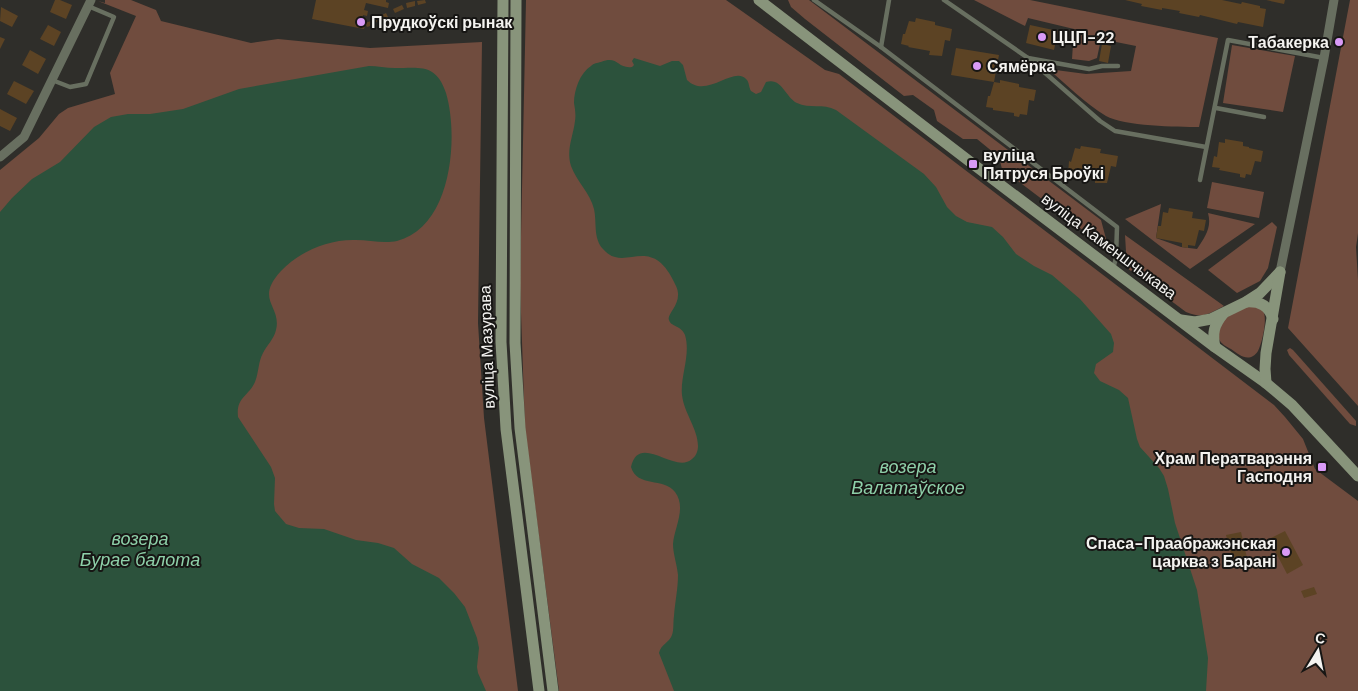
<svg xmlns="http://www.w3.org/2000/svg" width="1358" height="691" font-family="'DM Sans',sans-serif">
  <rect width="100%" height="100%" fill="#2f2e2a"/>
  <!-- green -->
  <g fill="#704c3e">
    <polygon points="105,0 131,0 156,10 161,21 251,43 278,39 370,48 482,42 478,323 484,418 518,691 0,691 0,170 39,138 59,114 68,108 115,94 110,73 136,16 98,1 105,3"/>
    <polygon points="526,0 726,0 825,70 839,74 1274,405 1285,417 1303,439 1315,469 1358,501 1358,691 559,691 525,429 520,284"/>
    <polygon points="788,0 809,0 1101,220 1109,250 1002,169 999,157 977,139 963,139 937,121 934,110 913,95 904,96 805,19 791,7"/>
    <path d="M974,0H1030L1218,38L1199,127C1178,127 1123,126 1106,116C1085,103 1067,85 1048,69L1086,74L1131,71L1136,46L1101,39L1097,58L1089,61L1072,59L1074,29L1028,18L1025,26Z"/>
    <polygon points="1350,0 1358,0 1358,233 1356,247 1358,280 1358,406 1288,328"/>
    <polygon points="1232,45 1295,56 1283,112 1223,103"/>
    <polygon points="1212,182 1264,192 1259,218 1207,208"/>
    <path d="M1161,204L1156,238L1181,247L1197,249C1205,237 1212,228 1208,213L1255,224L1190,269L1125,219Z"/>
    <polygon points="1272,222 1277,227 1268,268 1260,281 1237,293 1208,270"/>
    <path d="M1125,235L1224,306C1208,314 1203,319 1186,312L1127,268Z"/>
    <path d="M1252,306C1256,307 1261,308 1263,311C1268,318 1262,344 1258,351C1250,363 1240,356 1231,349C1227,347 1221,344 1219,339C1213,321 1238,308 1252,306Z"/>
    <polygon points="1290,348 1293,350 1356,421 1356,426 1350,424 1289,355 1287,350"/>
  </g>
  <!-- water -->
  <g fill="#2c523c">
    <path d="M634,58L660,66L672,61H679L683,65L687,80C707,100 734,64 747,80C749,82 749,88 751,91L756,94L761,92L766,82C782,77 785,97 797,103C809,109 823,103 836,110L924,174L936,187L947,207L956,216L967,222L992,227L1003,237L1016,254L1034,266L1052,275L1080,299L1111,334L1114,343L1113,352L1096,364L1094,373L1100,381L1119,390L1128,398L1137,439L1140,447L1159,468L1164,476L1168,489L1175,523L1197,590L1208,658L1206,691H674L659,653C661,644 669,643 672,635C674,630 673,622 674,616C675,602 678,589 678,575C677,564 673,554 673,544C674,528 687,508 675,492C664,477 637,488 631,467C639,432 675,475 692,459C696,456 698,451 698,446C698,429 684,413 682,395C680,376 691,355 685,335C681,325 671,327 669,320C666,314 684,303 676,286C651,230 625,275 603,249C593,238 597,223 594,209C590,193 577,182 571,166C566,150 573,137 575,121C576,115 575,109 574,103C574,90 580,73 591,66C594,63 597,63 601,62C618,55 617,69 632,67L634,65L632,61Z"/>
    <path d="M369,66C377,66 386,68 395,68C420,68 436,63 446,93C459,137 452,227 397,241C384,244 369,240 356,240C329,239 300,251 281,271C254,300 282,306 276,330C274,339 267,345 263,353C258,362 259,372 255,382C248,397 236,397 238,417L271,467L275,478L274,504L275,511L286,524L299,528L324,529L356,540L378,543L394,548L412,564L439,578L454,593L465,607L477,638L479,648L477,667L478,673L486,691H0V212L12,198L32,179L60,162L94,127L111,117L128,114H150L183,109L239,89Z"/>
  </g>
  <!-- building -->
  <g fill="#5c4324">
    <polygon points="55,0 60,0 72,5 66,19 50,12"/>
    <polygon points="316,0 386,0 386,2 389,3 388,8 366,3 364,10 368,11 367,16 363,15 362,24 365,25 364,29 312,19"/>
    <polygon points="425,0 426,3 418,5 417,1"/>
    <polygon points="1125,0 1222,0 1241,4 1242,2 1260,6 1260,8 1266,9 1263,27 1238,22 1237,24 1200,15 1199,17 1179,13 1180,11 1162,8 1162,10 1141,6 1142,4"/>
    <polygon points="1266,0 1285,0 1284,4"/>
    <polygon points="415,1 415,6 407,8 406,3"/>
    <polygon points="402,5 404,9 395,13 393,9"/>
    <polygon points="1,7 18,16 12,27 0,21"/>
    <polygon points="386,13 388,17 382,20 380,16"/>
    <polygon points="378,17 380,20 375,23 373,20"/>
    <polygon points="916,18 935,22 935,25 952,29 950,41 945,40 942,56 929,55 930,51 908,47 909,46 901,44 903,34 905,34 909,21 915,22"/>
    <polygon points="371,21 373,25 367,27 365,23"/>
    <polygon points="48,25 61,32 54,46 40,39"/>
    <polygon points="1030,25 1058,31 1054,50 1026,43"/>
    <polygon points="0,37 5,39 0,49"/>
    <polygon points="1102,44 1111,46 1108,63 1099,61"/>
    <polygon points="956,48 999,55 994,82 951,75"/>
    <polygon points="30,50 46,59 38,74 22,65"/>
    <polygon points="1000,80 1019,84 1019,87 1036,90 1034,101 1029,100 1027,115 1020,114 1019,117 1014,116 1014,113 993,110 993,108 986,107 988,96 990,96 994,82 1000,83"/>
    <polygon points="14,81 34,91 26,104 7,94"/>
    <polygon points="0,109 17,118 10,131 0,126"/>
    <polygon points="1225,139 1243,142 1243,146 1249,147 1249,148 1263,151 1261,162 1255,161 1251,175 1246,174 1245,178 1240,177 1240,174 1219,170 1220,168 1212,167 1214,156 1217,157 1219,142 1225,143"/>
    <polygon points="1081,146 1101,149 1100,153 1118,156 1116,167 1111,166 1107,183 1095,183 1095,180 1075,177 1075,175 1068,174 1069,161 1071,162 1075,148 1080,149"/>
    <polygon points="1169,208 1193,212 1192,218 1206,220 1204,231 1199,230 1195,246 1188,245 1188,248 1182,247 1182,243 1156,238 1158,226 1161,226 1163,212 1168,213"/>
    <polygon points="1285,531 1303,565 1287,574 1269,539"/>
    <polygon points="1241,532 1248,562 1234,565 1226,535"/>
    <polygon points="1314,587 1317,594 1304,598 1301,591"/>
  </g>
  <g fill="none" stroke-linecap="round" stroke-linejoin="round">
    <!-- lane -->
    <g stroke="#686f60" stroke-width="4.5">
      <polyline points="814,0 881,47 1117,227 1116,258 1113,269"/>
      <polyline points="944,0 1028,58 1089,69 1102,66 1118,66"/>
      <polyline points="881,47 889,0"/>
      <polyline points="1028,58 1100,121 1115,131 1206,147"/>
      <polyline points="52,80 70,87 86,84 114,17 88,6"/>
      <polyline points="1216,108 1264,117"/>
      <polyline points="1200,180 1228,40 1324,58"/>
    </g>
    <!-- street -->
    <g stroke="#686f60" stroke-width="9">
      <polyline points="0,157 24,137 91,0"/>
      <polyline points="1280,272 1324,58 1334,0"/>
    </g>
    <!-- secondary -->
    <g stroke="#88947b" stroke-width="11">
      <polyline points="503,0 501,342 506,429 539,691"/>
      <polyline points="516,0 515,343 520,428 553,691"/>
      <polyline points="759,0 973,164 1215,347 1266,383 1292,405 1358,476"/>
      <path d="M1246,302C1259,301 1269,305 1273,319"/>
      <polyline points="1181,320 1195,322 1211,319 1246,302 1260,293 1280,272"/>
      <path d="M1215,347C1212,333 1214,325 1223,314"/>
      <polyline points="1266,383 1265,369 1266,353 1280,272"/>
    </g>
  </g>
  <!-- markers -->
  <g fill="#d99af7" stroke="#171614" stroke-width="2">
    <circle cx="361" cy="22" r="5"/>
    <circle cx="1042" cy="37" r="5"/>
    <circle cx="1339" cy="42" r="5"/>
    <circle cx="977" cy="66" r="5"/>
    <rect x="968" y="159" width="10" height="10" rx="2.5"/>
    <rect x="1317" y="462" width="10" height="10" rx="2.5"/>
    <circle cx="1286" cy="552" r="5"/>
  </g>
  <g text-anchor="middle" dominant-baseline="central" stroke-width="4" stroke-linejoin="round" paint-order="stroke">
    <!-- poi labels -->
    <g font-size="16" font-weight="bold" fill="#f4f3f0" stroke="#171614" text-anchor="start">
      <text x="371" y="22">Прудкоўскі рынак</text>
      <text x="1052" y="37">ЦЦП-22</text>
      <text x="1329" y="42" text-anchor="end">Табакерка</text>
      <text x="987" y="66">Сямёрка</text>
      <text x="983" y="155">вуліца<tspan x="983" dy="18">Пятруся Броўкі</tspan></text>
      <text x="1312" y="458" text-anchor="end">Храм Ператварэння<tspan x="1312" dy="18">Гасподня</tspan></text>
      <text x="1276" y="543" text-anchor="end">Спаса-Праабражэнская<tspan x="1276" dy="18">царква з Барані</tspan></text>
    </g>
    <!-- street labels -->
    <g font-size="16" fill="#f4f3f0" stroke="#171614">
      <text transform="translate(1109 246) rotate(37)">вуліца Каменшчыкава</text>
      <text transform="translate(487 347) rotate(-92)">вуліца Мазурава</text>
    </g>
    <!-- water labels -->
    <g font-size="18" font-style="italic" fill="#8ed0a9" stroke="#171614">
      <text x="908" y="467">возера<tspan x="908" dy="21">Валатаўское</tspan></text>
      <text x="140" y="539">возера<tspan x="140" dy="21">Бурае балота</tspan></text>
    </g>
  </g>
  <!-- north arrow -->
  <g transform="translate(1318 651) rotate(10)" stroke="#171614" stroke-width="4" paint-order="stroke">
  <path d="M0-4L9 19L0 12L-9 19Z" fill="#f4f3f0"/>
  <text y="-8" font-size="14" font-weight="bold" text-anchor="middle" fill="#f4f3f0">С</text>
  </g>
</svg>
